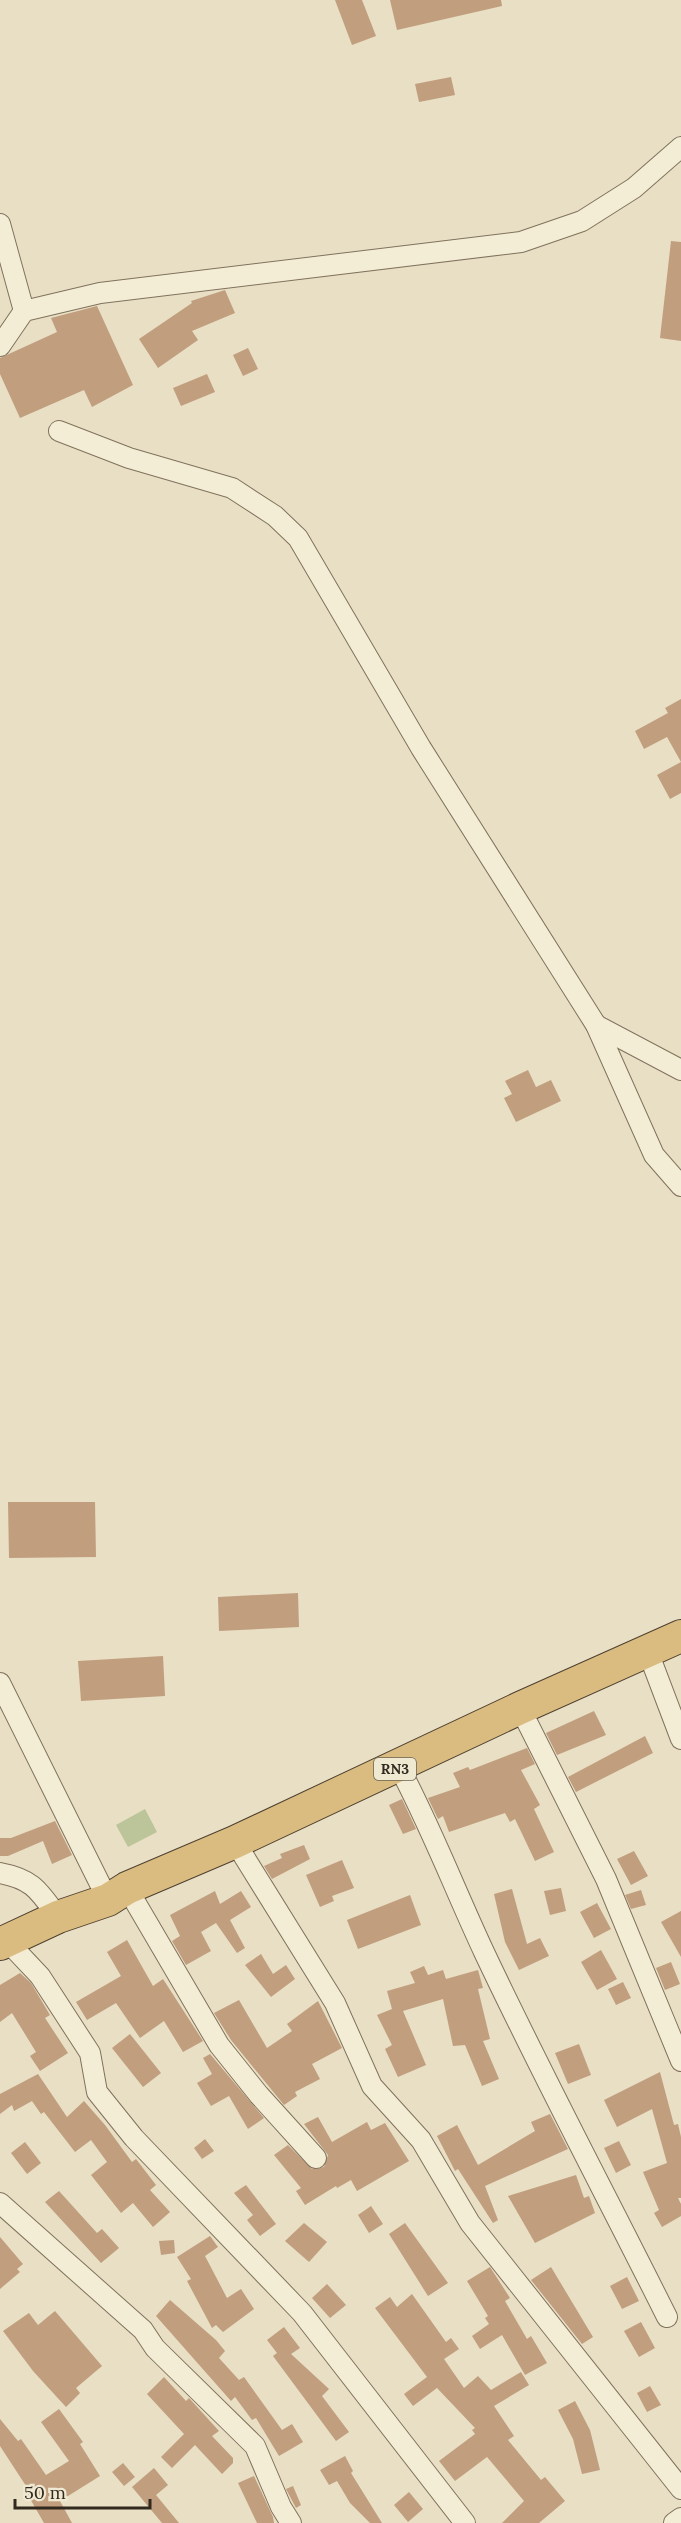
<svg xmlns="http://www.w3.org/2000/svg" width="681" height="2523" font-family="Lora,serif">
  <rect width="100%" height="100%" fill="#e8dfc4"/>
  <!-- green -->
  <polygon fill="#bcc499" points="145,1809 157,1832 128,1847 116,1825"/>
  <!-- building -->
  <g fill="#c19e7e">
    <polygon points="335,0 362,0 376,36 352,45"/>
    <polygon points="390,0 501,0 502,6 397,30"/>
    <polygon points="451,77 455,95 419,102 415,84"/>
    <polygon points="671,241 681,242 681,341 660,338"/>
    <polygon points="225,290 235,313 192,331 198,340 158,368 139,339 192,303 191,301"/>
    <polygon points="97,306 133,385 92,407 84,390 20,418 0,374 0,358 57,332 51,318"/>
    <polygon points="248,348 258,369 243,376 233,355"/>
    <polygon points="207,374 215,392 181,406 173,388"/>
    <polygon points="681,699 681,793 670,799 657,775 681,762 667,737 644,749 635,731 668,713 665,708"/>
    <polygon points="528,1070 536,1087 551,1080 561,1101 516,1122 504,1098 512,1094 505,1081"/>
    <polygon points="8,1502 95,1502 96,1557 9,1558"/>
    <polygon points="298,1593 299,1627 219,1631 218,1597"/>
    <polygon points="163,1656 165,1696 81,1701 78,1661"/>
    <polygon points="594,1711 606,1735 557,1755 546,1733"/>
    <polygon points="645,1736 653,1753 576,1792 568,1777"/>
    <polygon points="527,1748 535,1764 521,1770 540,1805 534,1809 554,1852 535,1861 515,1819 510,1822 505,1813 449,1832 443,1816 438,1819 428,1798 460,1787 453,1773 468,1767 470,1770"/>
    <polygon points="402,1799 416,1829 403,1834 389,1805"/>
    <polygon points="55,1821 72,1855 52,1864 43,1841 8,1856 0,1856 0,1838 11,1838"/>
    <polygon points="304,1845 310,1859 272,1879 264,1866 282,1858 280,1854"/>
    <polygon points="634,1851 648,1876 631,1885 617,1859"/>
    <polygon points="342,1860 354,1888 332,1896 334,1901 320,1907 306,1875"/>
    <polygon points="561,1888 566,1911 550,1915 544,1891"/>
    <polygon points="512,1889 527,1944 540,1938 549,1956 519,1970 505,1942 494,1894"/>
    <polygon points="641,1890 646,1905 631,1909 625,1895"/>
    <polygon points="215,1891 220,1904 241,1891 251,1907 230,1920 245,1948 237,1953 216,1923 201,1932 211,1951 186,1965 172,1941 180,1936 170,1915"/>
    <polygon points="410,1895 421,1925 358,1949 347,1920"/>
    <polygon points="597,1903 611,1929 594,1938 580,1912"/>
    <polygon points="681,1911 681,1957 661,1922"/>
    <polygon points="127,1940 153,1986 163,1979 203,2041 183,2052 164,2021 140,2038 116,2003 87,2020 76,2002 121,1976 107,1952"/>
    <polygon points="601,1950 617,1979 597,1990 581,1962"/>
    <polygon points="261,1954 273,1974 286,1965 295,1979 271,1997 245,1965"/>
    <polygon points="671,1962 680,1984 665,1990 656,1968"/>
    <polygon points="424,1966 428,1975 443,1970 446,1979 478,1970 483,1988 478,1989 490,2039 483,2041 499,2079 482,2086 465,2045 453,2046 443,1999 403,2011 426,2065 398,2077 385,2049 392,2045 377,2015 392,2009 387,1991 415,1983 410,1972"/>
    <polygon points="20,1973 31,1983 50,2015 45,2018 68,2053 40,2071 30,2056 36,2052 12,2013 0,2022 0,1985"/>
    <polygon points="623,1982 631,1998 616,2005 608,1989"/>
    <polygon points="239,2000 267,2048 292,2031 287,2024 318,2001 342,2048 312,2064 320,2079 295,2092 297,2096 284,2105 231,2040 214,2013"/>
    <polygon points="130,2034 161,2073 143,2087 112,2048"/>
    <polygon points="579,2044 591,2075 568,2084 555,2053"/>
    <polygon points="210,2054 264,2118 248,2129 229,2096 211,2106 197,2083 212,2074 203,2058"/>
    <polygon points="660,2072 674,2125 678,2124 681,2137 681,2198 678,2198 681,2204 681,2216 662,2227 654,2213 659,2210 643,2172 667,2163 652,2109 617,2127 604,2100"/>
    <polygon points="38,2074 67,2117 84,2101 105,2125 132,2162 136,2159 156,2185 150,2190 170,2212 153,2227 133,2203 121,2213 91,2175 107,2162 91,2140 75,2152 44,2112 41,2114 32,2101 14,2111 12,2105 0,2114 0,2094"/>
    <polygon points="550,2114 568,2149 485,2186 498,2220 493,2223 458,2169 455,2171 437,2136 457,2125 478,2165 535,2131 531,2122"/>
    <polygon points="318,2117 332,2142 367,2122 371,2130 385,2123 409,2161 357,2191 351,2180 337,2188 336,2186 305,2205 296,2191 301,2188 274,2155 288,2145 312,2169 324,2167 328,2155 304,2124"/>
    <polygon points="205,2139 214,2151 202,2159 194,2148"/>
    <polygon points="619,2141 631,2165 616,2173 604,2148"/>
    <polygon points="25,2142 41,2163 27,2174 11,2153"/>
    <polygon points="576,2175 584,2198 589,2196 595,2213 535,2243 508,2196"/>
    <polygon points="246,2185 276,2224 260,2236 247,2220 253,2215 234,2193"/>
    <polygon points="59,2191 97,2233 102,2229 119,2248 101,2263 45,2202"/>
    <polygon points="371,2206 383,2224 369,2233 358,2215"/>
    <polygon points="304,2223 327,2242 309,2262 285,2241"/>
    <polygon points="405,2223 448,2283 428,2296 389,2234"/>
    <polygon points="210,2236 218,2247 205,2256 227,2298 241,2289 254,2309 223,2332 216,2325 212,2328 187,2281 191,2279 177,2257"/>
    <polygon points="0,2237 23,2264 17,2269 20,2272 0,2289"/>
    <polygon points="174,2240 175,2253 161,2255 159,2241"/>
    <polygon points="490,2267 510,2298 505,2301 527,2339 531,2336 547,2363 525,2375 502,2335 480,2349 472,2336 489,2324 485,2318 488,2316 467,2281"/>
    <polygon points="551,2267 593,2337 582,2344 531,2280"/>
    <polygon points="627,2277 639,2301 622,2309 610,2286"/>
    <polygon points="327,2284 346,2305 330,2318 312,2298"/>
    <polygon points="412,2294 446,2342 451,2338 459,2349 444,2359 464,2388 478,2376 491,2390 521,2372 529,2385 494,2406 514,2436 508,2440 541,2480 545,2477 565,2501 539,2523 502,2523 524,2501 487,2457 455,2481 439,2461 475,2434 472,2430 475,2428 437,2388 413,2406 404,2394 427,2377 375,2308 390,2297 397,2307"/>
    <polygon points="170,2300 216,2340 225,2351 219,2358 239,2380 244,2377 282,2430 292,2424 303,2442 279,2456 256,2418 252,2420 235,2397 231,2401 156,2316"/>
    <polygon points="55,2311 102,2366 76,2388 80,2393 66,2407 33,2371 3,2331 29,2313 38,2325"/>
    <polygon points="641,2322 655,2348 639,2357 624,2331"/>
    <polygon points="284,2327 300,2348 291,2354 329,2389 322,2396 349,2432 336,2441 273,2356 277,2353 267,2340"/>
    <polygon points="164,2377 186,2401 189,2398 219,2431 212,2436 233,2458 233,2463 222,2474 195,2445 172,2468 161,2457 184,2434 147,2394"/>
    <polygon points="650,2386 661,2405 647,2412 637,2393"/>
    <polygon points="575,2401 590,2430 600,2470 582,2474 573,2439 558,2410"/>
    <polygon points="59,2409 83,2442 80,2444 100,2476 60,2501 72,2523 44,2523 25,2490 28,2489 0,2446 0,2419 18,2441 21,2439 46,2475 69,2461 41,2422"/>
    <polygon points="345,2456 353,2471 351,2473 382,2523 370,2523 350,2503 337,2481 329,2485 320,2470"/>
    <polygon points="123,2463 135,2477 124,2486 112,2472"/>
    <polygon points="154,2468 168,2485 156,2495 179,2523 162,2523 132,2487"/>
    <polygon points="254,2476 273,2517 274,2523 257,2523 238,2483"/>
    <polygon points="293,2486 301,2505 296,2508 286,2489"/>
    <polygon points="409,2492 423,2509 408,2522 394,2505"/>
  </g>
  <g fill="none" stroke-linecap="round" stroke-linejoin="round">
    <!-- minor casing -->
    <g stroke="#80725d" stroke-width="22">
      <g id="minor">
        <polyline points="0,224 24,311"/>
        <polyline points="0,346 24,311 100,293 521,242 582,221 634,188 681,147"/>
        <polyline points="59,431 129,458 232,488 275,516 298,538 421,748 596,1025 654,1155 681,1186"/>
        <polyline points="596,1025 681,1070"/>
        <polyline points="648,1652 681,1739"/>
        <polyline points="0,1683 108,1900"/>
        <polyline points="520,1708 606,1879 681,2061"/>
        <path d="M399,1767C431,1827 455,1890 484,1952C542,2075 606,2195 667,2317"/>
        <polyline points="235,1842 335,2003 372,2086 421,2140 470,2223 681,2489"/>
        <path d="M0,1873C33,1879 39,1891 58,1917"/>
        <polyline points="127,1888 219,2045 259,2095 316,2158"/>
        <polyline points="7,1941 40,1976 90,2053 97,2092 134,2138 302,2313 465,2523"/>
        <polyline points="0,2203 143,2330 155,2348 255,2446 281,2507 291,2523"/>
        <polyline points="674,2523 681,2518"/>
      </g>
    </g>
    <!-- trunk casing -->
    <g stroke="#4e4030" stroke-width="34">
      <polyline id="trunk" points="0,1944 58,1917 108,1900 127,1888 235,1842 520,1708 681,1636"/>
    </g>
    <!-- minor -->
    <use href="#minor" stroke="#f4edd6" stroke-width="20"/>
    <!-- trunk -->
    <use href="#trunk" stroke="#dabc80" stroke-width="32"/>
  </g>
  <g text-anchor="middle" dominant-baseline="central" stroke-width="6" stroke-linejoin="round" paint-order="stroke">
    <!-- shield labels -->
    <rect fill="#f0e9d2" stroke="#6b6355" stroke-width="1.5" x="374" y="1758" width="42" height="22" rx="4.5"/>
    <g font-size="14" font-weight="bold" fill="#32291f">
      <text x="395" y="1769">RN3</text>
    </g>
  </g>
  <!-- scale -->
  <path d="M15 2499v9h135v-9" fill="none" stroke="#32291f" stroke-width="3"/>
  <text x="24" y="2499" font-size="18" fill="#32291f" stroke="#f0e9d2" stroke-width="4.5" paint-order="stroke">50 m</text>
</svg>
